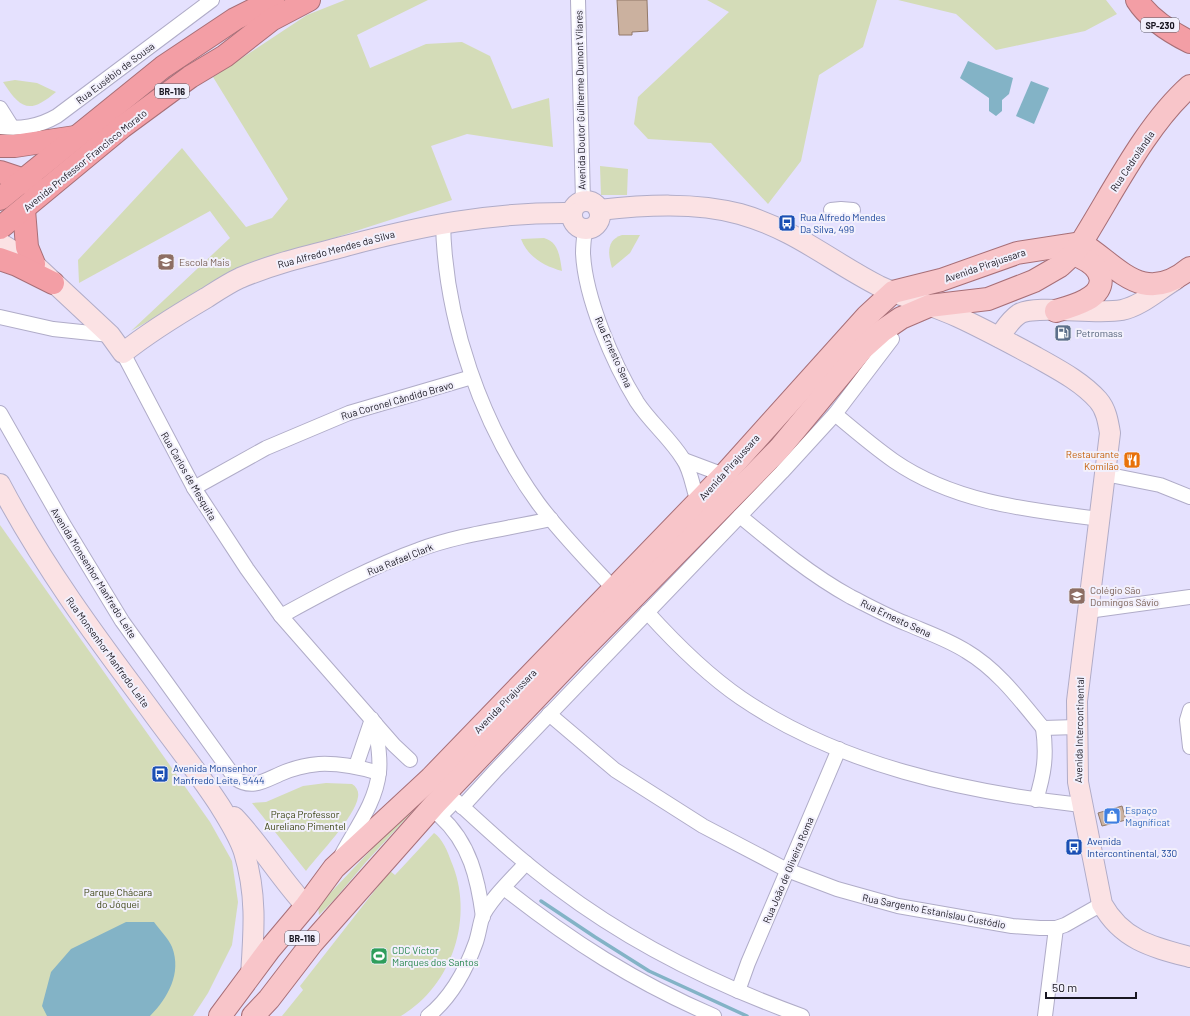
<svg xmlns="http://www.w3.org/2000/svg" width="1190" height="1016" font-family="Barlow,sans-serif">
  <rect width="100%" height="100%" fill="#e5e1fe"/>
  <!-- green -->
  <g fill="#d4dcb8">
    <polygon points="345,0 428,0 357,35 370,68 426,44 462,42 490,56 512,109 549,98 553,147 467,134 431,146 452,200 241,268 131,331 230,238 210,211 79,283 78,260 182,148 246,227 272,218 288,199 213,77 307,15"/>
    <polygon points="707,0 877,0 863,47 819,75 801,161 768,204 711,143 648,139 634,124 638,97 729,12"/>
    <polygon points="898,0 1106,0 1117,14 1085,31 996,50 956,14"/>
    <path d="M15,80L37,83L56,92C30,114 21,110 3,82Z"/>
    <polygon points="600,166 628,169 627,195 601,195"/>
    <path d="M622,235H640L630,253L612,268C608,254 606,240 622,235Z"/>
    <path d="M544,238C559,242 560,258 562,271C544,266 528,257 521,239Z"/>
    <polygon points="0,525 210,822 232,861 238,902 232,945 208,993 193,1016 0,1016"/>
    <path d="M326,783L352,784C357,787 359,792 358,797C355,817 319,854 306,871L252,803L266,802L303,786Z"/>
    <polygon points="412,812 366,862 334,900 319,915 318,906 402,817"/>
    <path d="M434,833C442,838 448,852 451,861C475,916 453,985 401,1016H282L303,990L300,986L390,871L395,875Z"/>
  </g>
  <!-- water -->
  <g fill="#83b3c6">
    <polygon points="968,61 1013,78 1009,94 1002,100 1002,111 996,116 989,111 989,98 960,78"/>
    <polygon points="1031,81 1049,88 1034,124 1016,116"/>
    <path d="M126,922H154C159,929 169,939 172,947C182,973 168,998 150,1016H47L42,1006L51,972L71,949Z"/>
  </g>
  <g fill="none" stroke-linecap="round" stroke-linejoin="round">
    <!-- stream -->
    <polyline stroke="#83b3c6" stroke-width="3.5" points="541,901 595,937 649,971 747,1016"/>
  </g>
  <!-- building -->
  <g fill="#cbb19f" stroke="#927969">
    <polygon points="617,0 647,0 648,31 632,32 632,35 619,35"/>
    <polygon points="1122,806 1126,820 1102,826 1098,813"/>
  </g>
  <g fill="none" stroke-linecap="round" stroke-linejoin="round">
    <!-- street casing -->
    <g stroke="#b0acc8" stroke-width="16">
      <g id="street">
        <polyline points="578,0 583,201"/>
        <polyline points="0,108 12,127"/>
        <path d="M0,127C21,129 38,127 57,116L212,0"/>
        <polyline points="831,210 841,209 853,210"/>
        <path d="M443,223C445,320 481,424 538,503C561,534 588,561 614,589"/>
        <path d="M585,229C584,237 583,245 583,253C585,298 613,363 637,402C650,422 670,438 683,459C691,470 693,489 698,502"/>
        <polyline points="0,317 53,329 110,335"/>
        <polyline points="123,353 194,488 247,569 281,616 394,745 410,760"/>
        <path d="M0,413L65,527L122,621L235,778C251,790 264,781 280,774C291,769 307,765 319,764C340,763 359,767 379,773"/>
        <path d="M835,414C854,430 874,447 894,461C955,503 1029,510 1100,519"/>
        <polyline points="684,460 724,475"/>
        <polyline points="1105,474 1160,485 1190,497"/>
        <polyline points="194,488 266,448 349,413 472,377"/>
        <path d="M740,516C775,545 811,575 851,597C869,606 887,616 905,623C926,632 947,639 966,651C998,670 1020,700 1043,728L1077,727"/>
        <polyline points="1088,611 1190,597"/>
        <path d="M647,612C675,643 706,674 741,698C839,765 964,792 1081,805"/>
        <path d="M281,616C325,592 370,567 418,550C460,534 507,529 551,519"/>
        <polyline points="1190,710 1187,720 1190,747"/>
        <polyline points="549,714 615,770 703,826 787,870 837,889 898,906 1012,926 1040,928 1056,928 1065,925 1102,904"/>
        <polyline points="356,766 372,719"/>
        <path d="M441,787C479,822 516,857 558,888C631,943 716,985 802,1016"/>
        <path d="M1036,800C1044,774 1047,756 1043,728"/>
        <path d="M455,801L440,816C470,843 478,879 483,917"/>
        <polyline points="462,807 495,771 782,472 835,414 892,339"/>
        <path d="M342,854C356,828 376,802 379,772C381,756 377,739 375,723"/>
        <path d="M504,888C571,941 635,982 714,1016"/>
        <polyline points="738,991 748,963 839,749"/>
        <path d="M428,1016C452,997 466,970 476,942C479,933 480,923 483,915C493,896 512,879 526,863"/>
        <polyline points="1045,1016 1056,928"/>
      </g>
    </g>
    <!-- secondary casing -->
    <g stroke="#b0acc8" stroke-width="22">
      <g id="secondary">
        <circle cx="586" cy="215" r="14"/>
        <path d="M599,210C645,205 695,202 740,214C796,230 830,261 879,286C905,298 932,305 958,317C984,329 1010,343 1036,357C1057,369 1081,381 1098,400C1106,409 1108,421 1110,433L1077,701L1078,782L1102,904C1122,940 1152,947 1190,957"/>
        <path d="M0,243L34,264L110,335L123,353C149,332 177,315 206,298C217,291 229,283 240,278C273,264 307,256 342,247C420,226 490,212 572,213"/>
        <path d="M999,337C1005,329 1010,320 1019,314C1035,304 1096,315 1122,310C1141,306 1158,290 1175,280"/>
        <path d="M0,484C42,564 95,636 149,708C173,741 198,772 220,806C229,821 239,836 244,852C257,894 254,931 251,975"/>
        <path d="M234,817C261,845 280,878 306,906"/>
      </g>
    </g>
    <!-- primary casing -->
    <g stroke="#a76f77" stroke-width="24">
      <g id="primary">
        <path d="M1081,243C1119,267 1143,307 1190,268"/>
        <path d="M1056,311C1066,308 1077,305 1086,300C1109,288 1103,268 1082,258"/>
        <polyline points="220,1016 269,950 306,906 334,868 431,778 724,475 867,316 893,292 941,280 1017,253 1081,243"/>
        <path d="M253,1016L269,999L312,943L435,804L576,656L779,449L863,348L882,331L901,318L929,306L988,299L1034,281L1060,266L1073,254L1081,243C1113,192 1146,125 1190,86"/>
      </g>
    </g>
    <!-- highway casing -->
    <g stroke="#a76f77" stroke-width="24">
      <g id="highway">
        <path d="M1137,0C1149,19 1170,32 1190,42"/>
        <polyline points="0,146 15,146 75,137"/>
        <polyline points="0,172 24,180 33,186"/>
        <polyline points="0,199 163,67 235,19 273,0"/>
        <polyline points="24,210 27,247 34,264"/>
        <polyline points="0,228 122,127 190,77 225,56 271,20 309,0"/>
        <polyline points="0,259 17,265 53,283"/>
      </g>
    </g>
    <!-- street -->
    <use href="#street" stroke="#fff" stroke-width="14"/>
    <!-- secondary -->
    <use href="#secondary" stroke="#fbe2e4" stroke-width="20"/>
    <!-- primary -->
    <use href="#primary" stroke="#f8c5c9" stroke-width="22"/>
    <!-- highway -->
    <use href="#highway" stroke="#f39ea5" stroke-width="22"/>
  </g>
  <!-- icons -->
  <defs>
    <g id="bus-square" transform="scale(0.9)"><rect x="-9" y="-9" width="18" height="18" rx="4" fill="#1a4fb4" stroke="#f2f0fc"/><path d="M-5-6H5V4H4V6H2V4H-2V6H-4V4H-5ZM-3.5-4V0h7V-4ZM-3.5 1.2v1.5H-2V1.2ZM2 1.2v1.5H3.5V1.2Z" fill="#fff"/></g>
    <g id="school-square" transform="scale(0.9)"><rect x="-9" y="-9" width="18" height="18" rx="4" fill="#8d6e63" stroke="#f2f0fc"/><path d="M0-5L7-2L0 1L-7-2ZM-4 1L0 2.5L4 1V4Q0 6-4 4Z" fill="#fff"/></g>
    <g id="fuel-square" transform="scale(0.9)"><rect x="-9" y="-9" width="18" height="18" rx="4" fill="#5c6f8a" stroke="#f2f0fc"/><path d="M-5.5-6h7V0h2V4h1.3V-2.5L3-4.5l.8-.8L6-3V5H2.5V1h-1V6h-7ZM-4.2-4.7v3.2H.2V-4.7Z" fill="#fff"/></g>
    <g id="restaurant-square" transform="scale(0.9)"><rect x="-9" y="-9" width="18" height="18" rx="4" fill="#e8710a" stroke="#f2f0fc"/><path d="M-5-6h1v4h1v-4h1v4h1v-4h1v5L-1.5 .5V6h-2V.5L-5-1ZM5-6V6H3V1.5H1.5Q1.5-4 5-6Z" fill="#fff"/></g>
    <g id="shop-square" transform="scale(0.9)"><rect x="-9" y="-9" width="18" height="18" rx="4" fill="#3f7fe0" stroke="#f2f0fc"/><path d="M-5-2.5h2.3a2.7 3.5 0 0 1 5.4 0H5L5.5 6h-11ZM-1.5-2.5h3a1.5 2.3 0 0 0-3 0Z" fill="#fff"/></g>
    <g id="stadium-square" transform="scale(0.9)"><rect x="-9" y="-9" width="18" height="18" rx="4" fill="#2e9e5b" stroke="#f2f0fc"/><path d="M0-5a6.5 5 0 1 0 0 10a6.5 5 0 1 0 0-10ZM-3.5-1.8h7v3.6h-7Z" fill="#fff"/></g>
  </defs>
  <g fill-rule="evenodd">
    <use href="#bus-square" x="787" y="223"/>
    <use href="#school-square" x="166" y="262"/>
    <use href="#fuel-square" x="1063" y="333"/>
    <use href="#restaurant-square" x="1132" y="460"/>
    <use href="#school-square" x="1077" y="596"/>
    <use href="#bus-square" x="160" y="774"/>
    <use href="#shop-square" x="1112" y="816"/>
    <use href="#bus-square" x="1074" y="847"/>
    <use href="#stadium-square" x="379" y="956"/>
  </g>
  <g text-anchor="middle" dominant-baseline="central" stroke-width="4" stroke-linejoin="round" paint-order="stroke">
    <!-- shield labels -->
    <g fill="#f2f0fc" stroke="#5a5863" stroke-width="1">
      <rect x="1141" y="18" width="38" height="14" rx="3"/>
      <rect x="155" y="84" width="34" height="14" rx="3"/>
      <rect x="285" y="931" width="34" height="14" rx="3"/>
    </g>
    <g font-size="9" font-weight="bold" fill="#191721">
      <text x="1160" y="25">SP-230</text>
      <text x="172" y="91">BR-116</text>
      <text x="302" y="938">BR-116</text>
    </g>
    <!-- street labels -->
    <g font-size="10" fill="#191721" stroke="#f2f0fc">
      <text transform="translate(115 73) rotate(-37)">Rua Eusébio de Sousa</text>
      <text transform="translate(580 100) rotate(-91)">Avenida Doutor Guilherme Dumont Vilares</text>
      <text transform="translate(85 160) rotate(-39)">Avenida Professor Francisco Morato</text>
      <text transform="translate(1132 161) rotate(-56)">Rua Cedrolândia</text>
      <text transform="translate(336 249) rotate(-15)">Rua Alfredo Mendes da Silva</text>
      <text transform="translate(985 265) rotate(-19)">Avenida Pirajussara</text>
      <text transform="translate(614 352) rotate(66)">Rua Ernesto Sena</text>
      <text transform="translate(397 400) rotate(-16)">Rua Coronel Cândido Bravo</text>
      <text transform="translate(729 467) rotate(-48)">Avenida Pirajussara</text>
      <text transform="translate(189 476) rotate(60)">Rua Carlos de Mesquita</text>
      <text transform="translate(400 559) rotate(-22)">Rua Rafael Clark</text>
      <text transform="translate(94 573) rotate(58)">Avenida Monsenhor Manfredo Leite</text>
      <text transform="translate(896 618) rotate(25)">Rua Ernesto Sena</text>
      <text transform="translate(108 652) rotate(54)">Rua Monsenhor Manfredo Leite</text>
      <text transform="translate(505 701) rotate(-46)">Avenida Pirajussara</text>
      <text transform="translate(1079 730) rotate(-89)">Avenida Intercontinental</text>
      <text transform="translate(788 870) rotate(-67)">Rua João de Oliveira Roma</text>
      <text transform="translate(934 911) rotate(11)">Rua Sargento Estanislau Custódio</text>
    </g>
    <!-- transit labels -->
    <g font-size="10" fill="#164399" stroke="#f2f0fc" text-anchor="start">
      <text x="800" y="217">Rua Alfredo Mendes<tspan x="800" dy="12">Da Silva, 499</tspan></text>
      <text x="173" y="768">Avenida Monsenhor<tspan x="173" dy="12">Manfredo Leite, 5444</tspan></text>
      <text x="1087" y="841">Avenida<tspan x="1087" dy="12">Intercontinental, 330</tspan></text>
    </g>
    <!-- education labels -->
    <g font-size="10" fill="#785e54" stroke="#f2f0fc" text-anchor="start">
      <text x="179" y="262">Escola Mais</text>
      <text x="1090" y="590">Colégio São<tspan x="1090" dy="12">Domingos Sávio</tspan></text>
    </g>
    <!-- service labels -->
    <g font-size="10" fill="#4e5e75" stroke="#f2f0fc" text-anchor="start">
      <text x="1076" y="333">Petromass</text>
    </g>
    <!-- food labels -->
    <g font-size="10" fill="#c56008" stroke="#f2f0fc" text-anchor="end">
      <text x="1119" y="454">Restaurante<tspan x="1119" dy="12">Komilão</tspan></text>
    </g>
    <!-- shop labels -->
    <g font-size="10" fill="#366cbe" stroke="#f2f0fc" text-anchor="start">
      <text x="1125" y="810">Espaço<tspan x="1125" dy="12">Magníficat</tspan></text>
    </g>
    <!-- park labels -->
    <g font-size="10" fill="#3a4211" stroke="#f2f0fc">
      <text x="305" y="814">Praça Professor<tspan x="305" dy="12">Aureliano Pimentel</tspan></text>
      <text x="118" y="892">Parque Chácara<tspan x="118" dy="12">do Jóquei</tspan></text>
    </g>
    <!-- leisure labels -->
    <g font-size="10" fill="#27864d" stroke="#f2f0fc" text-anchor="start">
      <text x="392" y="950">CDC Victor<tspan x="392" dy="12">Marques dos Santos</tspan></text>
    </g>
  </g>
  <!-- scale -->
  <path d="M1046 992v6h90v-6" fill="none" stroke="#191721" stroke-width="2"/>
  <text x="1052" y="992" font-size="12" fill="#191721" stroke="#f2f0fc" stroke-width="3" paint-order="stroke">50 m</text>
</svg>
